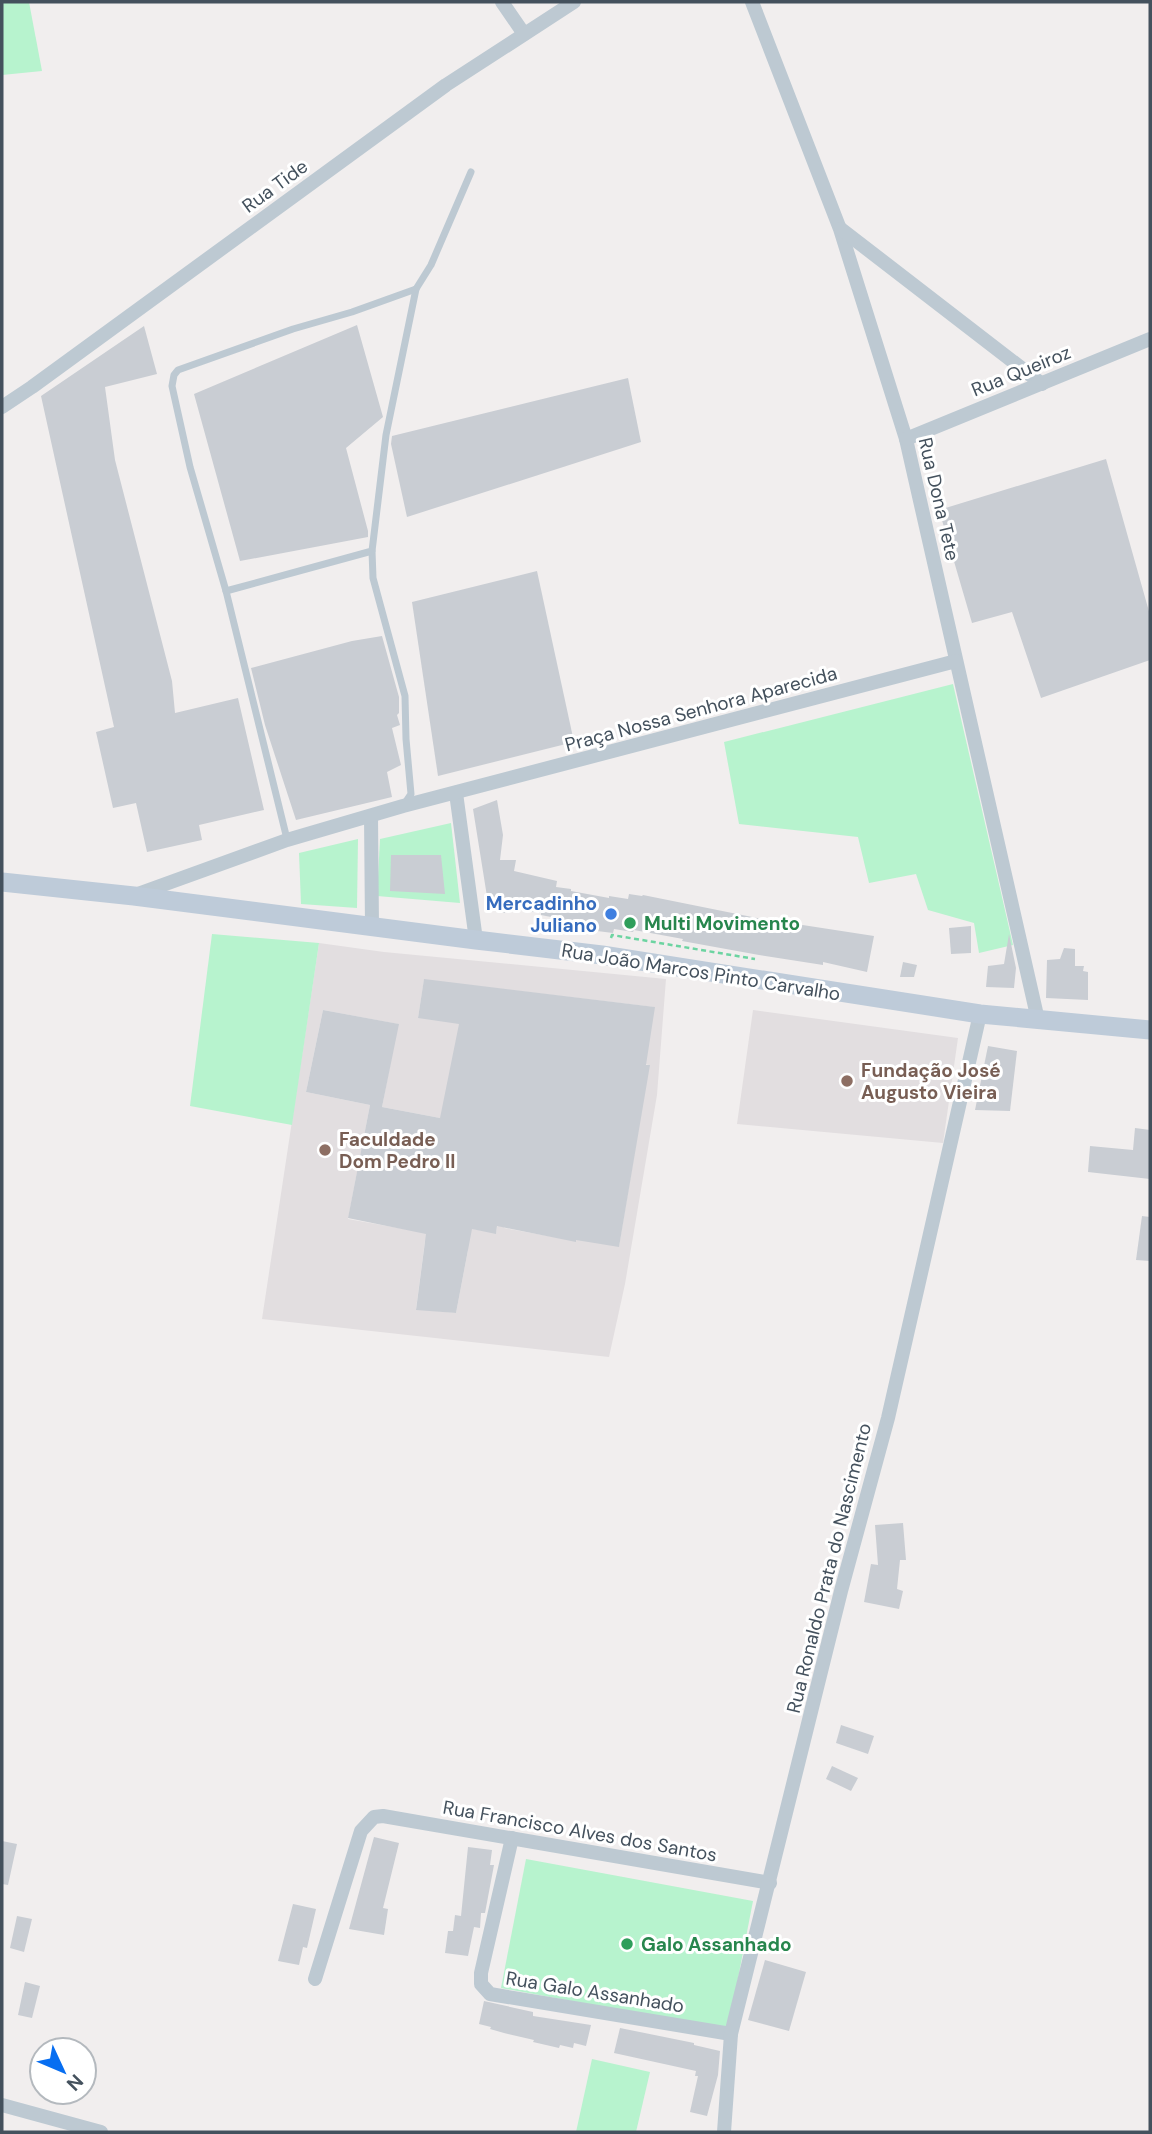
<svg xmlns="http://www.w3.org/2000/svg" width="1152" height="2134" font-family="'DM Sans',sans-serif">
  <rect width="100%" height="100%" fill="#f1eeee"/>
  <!-- education -->
  <g fill="#e2dee0" fill-rule="evenodd">
    <path d="M319,943L384,952L666,979L657,1095L625,1284L609,1357L262,1319ZM424,980L654,1007H655L418,1018ZM323,1010L398,1024L382,1107L440,1118L619,1060L649,1065L619,1246L588,1241L593,1155L576,1241L504,1228L522,1137L515,1136L496,1233L457,1226L432,1234L348,1219L370,1105L306,1092ZM425,1241L468,1250L456,1313L416,1309Z"/>
    <polygon points="753,1010 958,1038 943,1143 737,1124"/>
  </g>
  <!-- green -->
  <g fill="#b7f3ce">
    <polygon points="2,2 29,2 42,71 2,75"/>
    <polygon points="953,684 1013,945 979,953 974,923 928,910 916,874 869,883 858,837 739,824 724,742"/>
    <polygon points="451,823 460,903 377,896 380,839"/>
    <polygon points="358,839 357,908 301,904 299,853"/>
    <polygon points="212,934 319,943 292,1125 190,1106"/>
    <polygon points="526,1859 753,1901 728,2030 501,1988"/>
    <polygon points="592,2059 650,2072 636,2132 576,2132"/>
  </g>
  <!-- building -->
  <g fill="#c9cdd3">
    <polygon points="357,325 383,417 346,448 368,531 368,537 240,561 194,394"/>
    <polygon points="144,326 157,374 105,387 115,460 172,681 175,713 238,698 264,810 199,825 202,840 147,852 136,803 113,808 96,732 114,727 41,396"/>
    <polygon points="628,378 641,442 407,517 391,444 392,436"/>
    <polygon points="1106,459 1150,615 1150,660 1041,698 1012,612 972,623 939,510"/>
    <polygon points="537,571 574,742 438,776 412,602"/>
    <polygon points="382,636 399,697 399,713 397,715 400,725 392,728 401,765 387,772 392,797 296,820 265,725 251,668 352,641"/>
    <polygon points="497,800 503,835 500,860 516,860 514,871 557,881 556,887 571,889 571,891 609,898 609,896 628,899 629,894 642,896 643,895 757,918 874,936 867,972 823,962 823,965 759,955 682,941 683,939 634,930 633,932 614,929 613,933 597,931 596,933 555,923 556,918 541,915 541,913 506,908 505,913 489,909 473,809"/>
    <polygon points="391,855 441,855 445,894 390,891"/>
    <polygon points="971,926 971,953 951,954 949,928"/>
    <polygon points="1009,934 1016,968 1014,988 986,987 988,966 1004,964"/>
    <polygon points="1064,948 1075,949 1075,966 1084,966 1083,971 1088,972 1088,1000 1046,998 1047,960 1060,959"/>
    <polygon points="903,962 917,965 914,977 900,977"/>
    <polygon points="424,979 655,1007 646,1065 650,1065 619,1247 576,1240 576,1242 497,1226 496,1234 472,1229 456,1313 416,1310 426,1234 348,1218 370,1105 306,1092 323,1010 399,1024 382,1107 440,1118 459,1024 418,1018"/>
    <polygon points="988,1046 1017,1051 1010,1111 975,1110"/>
    <polygon points="1135,1128 1150,1130 1150,1179 1088,1172 1090,1146 1133,1150"/>
    <polygon points="1142,1216 1150,1217 1150,1261 1136,1260"/>
    <polygon points="903,1523 906,1560 900,1560 897,1589 903,1591 899,1609 864,1602 871,1564 878,1565 875,1525"/>
    <polygon points="841,1725 874,1736 868,1754 836,1743"/>
    <polygon points="832,1766 858,1778 851,1791 826,1779"/>
    <polygon points="374,1837 399,1843 383,1908 388,1909 384,1935 349,1929"/>
    <polygon points="2,1841 17,1844 8,1885 2,1884"/>
    <polygon points="468,1847 492,1850 490,1865 494,1865 485,1913 481,1913 480,1928 474,1927 468,1956 445,1953 448,1931 453,1931 455,1915 461,1916"/>
    <polygon points="293,1904 316,1909 307,1948 303,1947 299,1965 278,1961"/>
    <polygon points="17,1916 32,1919 24,1952 10,1948"/>
    <polygon points="765,1960 806,1972 789,2031 748,2020"/>
    <polygon points="25,1982 40,1986 32,2018 18,2015"/>
    <polygon points="484,2001 533,2012 533,2016 591,2025 586,2046 574,2043 573,2048 560,2045 559,2048 533,2042 534,2040 504,2033 490,2029 491,2027 479,2024"/>
    <polygon points="620,2028 694,2043 694,2045 720,2051 718,2075 707,2116 690,2112 698,2076 695,2076 696,2071 614,2053"/>
  </g>
  <g fill="none" stroke-linecap="round" stroke-linejoin="round">
    <!-- path -->
    <polyline stroke="#6cd4a1" stroke-width="2.5" stroke-dasharray="5 3.5" stroke-linecap="butt" points="611,938 612,935 755,959"/>
    <!-- lane -->
    <g stroke="#bdc9d2" stroke-width="7">
      <polyline points="372,551 373,578 405,696 406,739 411,794 405,803"/>
      <polyline points="226,591 372,551 386,435 416,289"/>
      <polyline points="287,839 226,591 190,467 172,386 174,375 178,370 293,329 352,312 416,289 431,265 471,172"/>
    </g>
    <!-- street -->
    <g stroke="#bdc9d2" stroke-width="14">
      <polyline points="502,2 524,34"/>
      <polyline points="752,2 840,229 906,439 1038,1020"/>
      <polyline points="841,229 1042,384"/>
      <polyline points="2,407 32,387 446,85 574,2"/>
      <polyline points="906,439 1150,339"/>
      <polyline points="456,793 476,940"/>
      <polyline points="371,816 372,927"/>
      <polyline points="135,895 287,840 403,806 956,661"/>
      <polyline points="512,1838 481,1973 481,1984 490,1994 731,2034"/>
      <polyline points="315,1979 361,1831 374,1817 383,1816 770,1883"/>
      <polyline points="2,2105 101,2132"/>
      <polyline points="724,2132 731,2034 841,1591 888,1418 980,1014"/>
    </g>
    <!-- secondary -->
    <polyline stroke="#becbd9" stroke-width="19" points="2,882 134,896 476,940 602,955 980,1014 1150,1030"/>
  </g>
  <!-- markers -->
  <circle fill="#3f7fe0" stroke="#fff" stroke-width="2.5" cx="611" cy="914" r="7"/>
  <g fill="#2e9e5b" stroke="#fff" stroke-width="2.5">
    <circle cx="630" cy="923" r="7"/>
    <circle cx="627" cy="1944" r="7"/>
  </g>
  <g fill="#8d6e63" stroke="#fff" stroke-width="2.5">
    <circle cx="847" cy="1081" r="7"/>
    <circle cx="325" cy="1150" r="7"/>
  </g>
  <g text-anchor="middle" dominant-baseline="central" stroke-width="6" stroke-linejoin="round" paint-order="stroke">
    <!-- street labels -->
    <g font-size="19" fill="#44515d" stroke="#fff">
      <text transform="translate(275 186) rotate(-36)">Rua Tide</text>
      <text transform="translate(1021 371) rotate(-22)">Rua Queiroz</text>
      <text transform="translate(939 499) rotate(77)">Rua Dona Tete</text>
      <text transform="translate(701 709) rotate(-15)">Praça Nossa Senhora Aparecida</text>
      <text transform="translate(701 972) rotate(9)">Rua João Marcos Pinto Carvalho</text>
      <text transform="translate(829 1568) rotate(-76)">Rua Ronaldo Prata do Nascimento</text>
      <text transform="translate(580 1831) rotate(10)">Rua Francisco Alves dos Santos</text>
      <text transform="translate(595 1992) rotate(9)">Rua Galo Assanhado</text>
    </g>
    <!-- shop labels -->
    <g font-size="19" font-weight="bold" fill="#366cbe" stroke="#fff" text-anchor="end">
      <text x="597" y="903">Mercadinho<tspan x="597" dy="22">Juliano</tspan></text>
    </g>
    <!-- leisure labels -->
    <g font-size="19" font-weight="bold" fill="#27864d" stroke="#fff" text-anchor="start">
      <text x="644" y="923">Multi Movimento</text>
      <text x="641" y="1944">Galo Assanhado</text>
    </g>
    <!-- education labels -->
    <g font-size="19" font-weight="bold" fill="#785e54" stroke="#fff" text-anchor="start">
      <text x="861" y="1070">Fundação José<tspan x="861" dy="22">Augusto Vieira</tspan></text>
      <text x="339" y="1139">Faculdade<tspan x="339" dy="22">Dom Pedro II</tspan></text>
    </g>
  </g>
  <!-- border -->
  <rect width="1152" height="2134" fill="none" stroke="#44515d" stroke-width="7"/>
  <!-- north arrow -->
  <g transform="translate(63 2071) rotate(134)"><circle r="33" fill="#ffffff" stroke="#b4b9be" stroke-width="2"/>
  <path d="M0-5L12 26L0 18L-12 26Z" fill="#076ef1"/>
  <text y="-10" font-size="19" font-weight="bold" text-anchor="middle" fill="#44515d">N</text>
  </g>
</svg>
